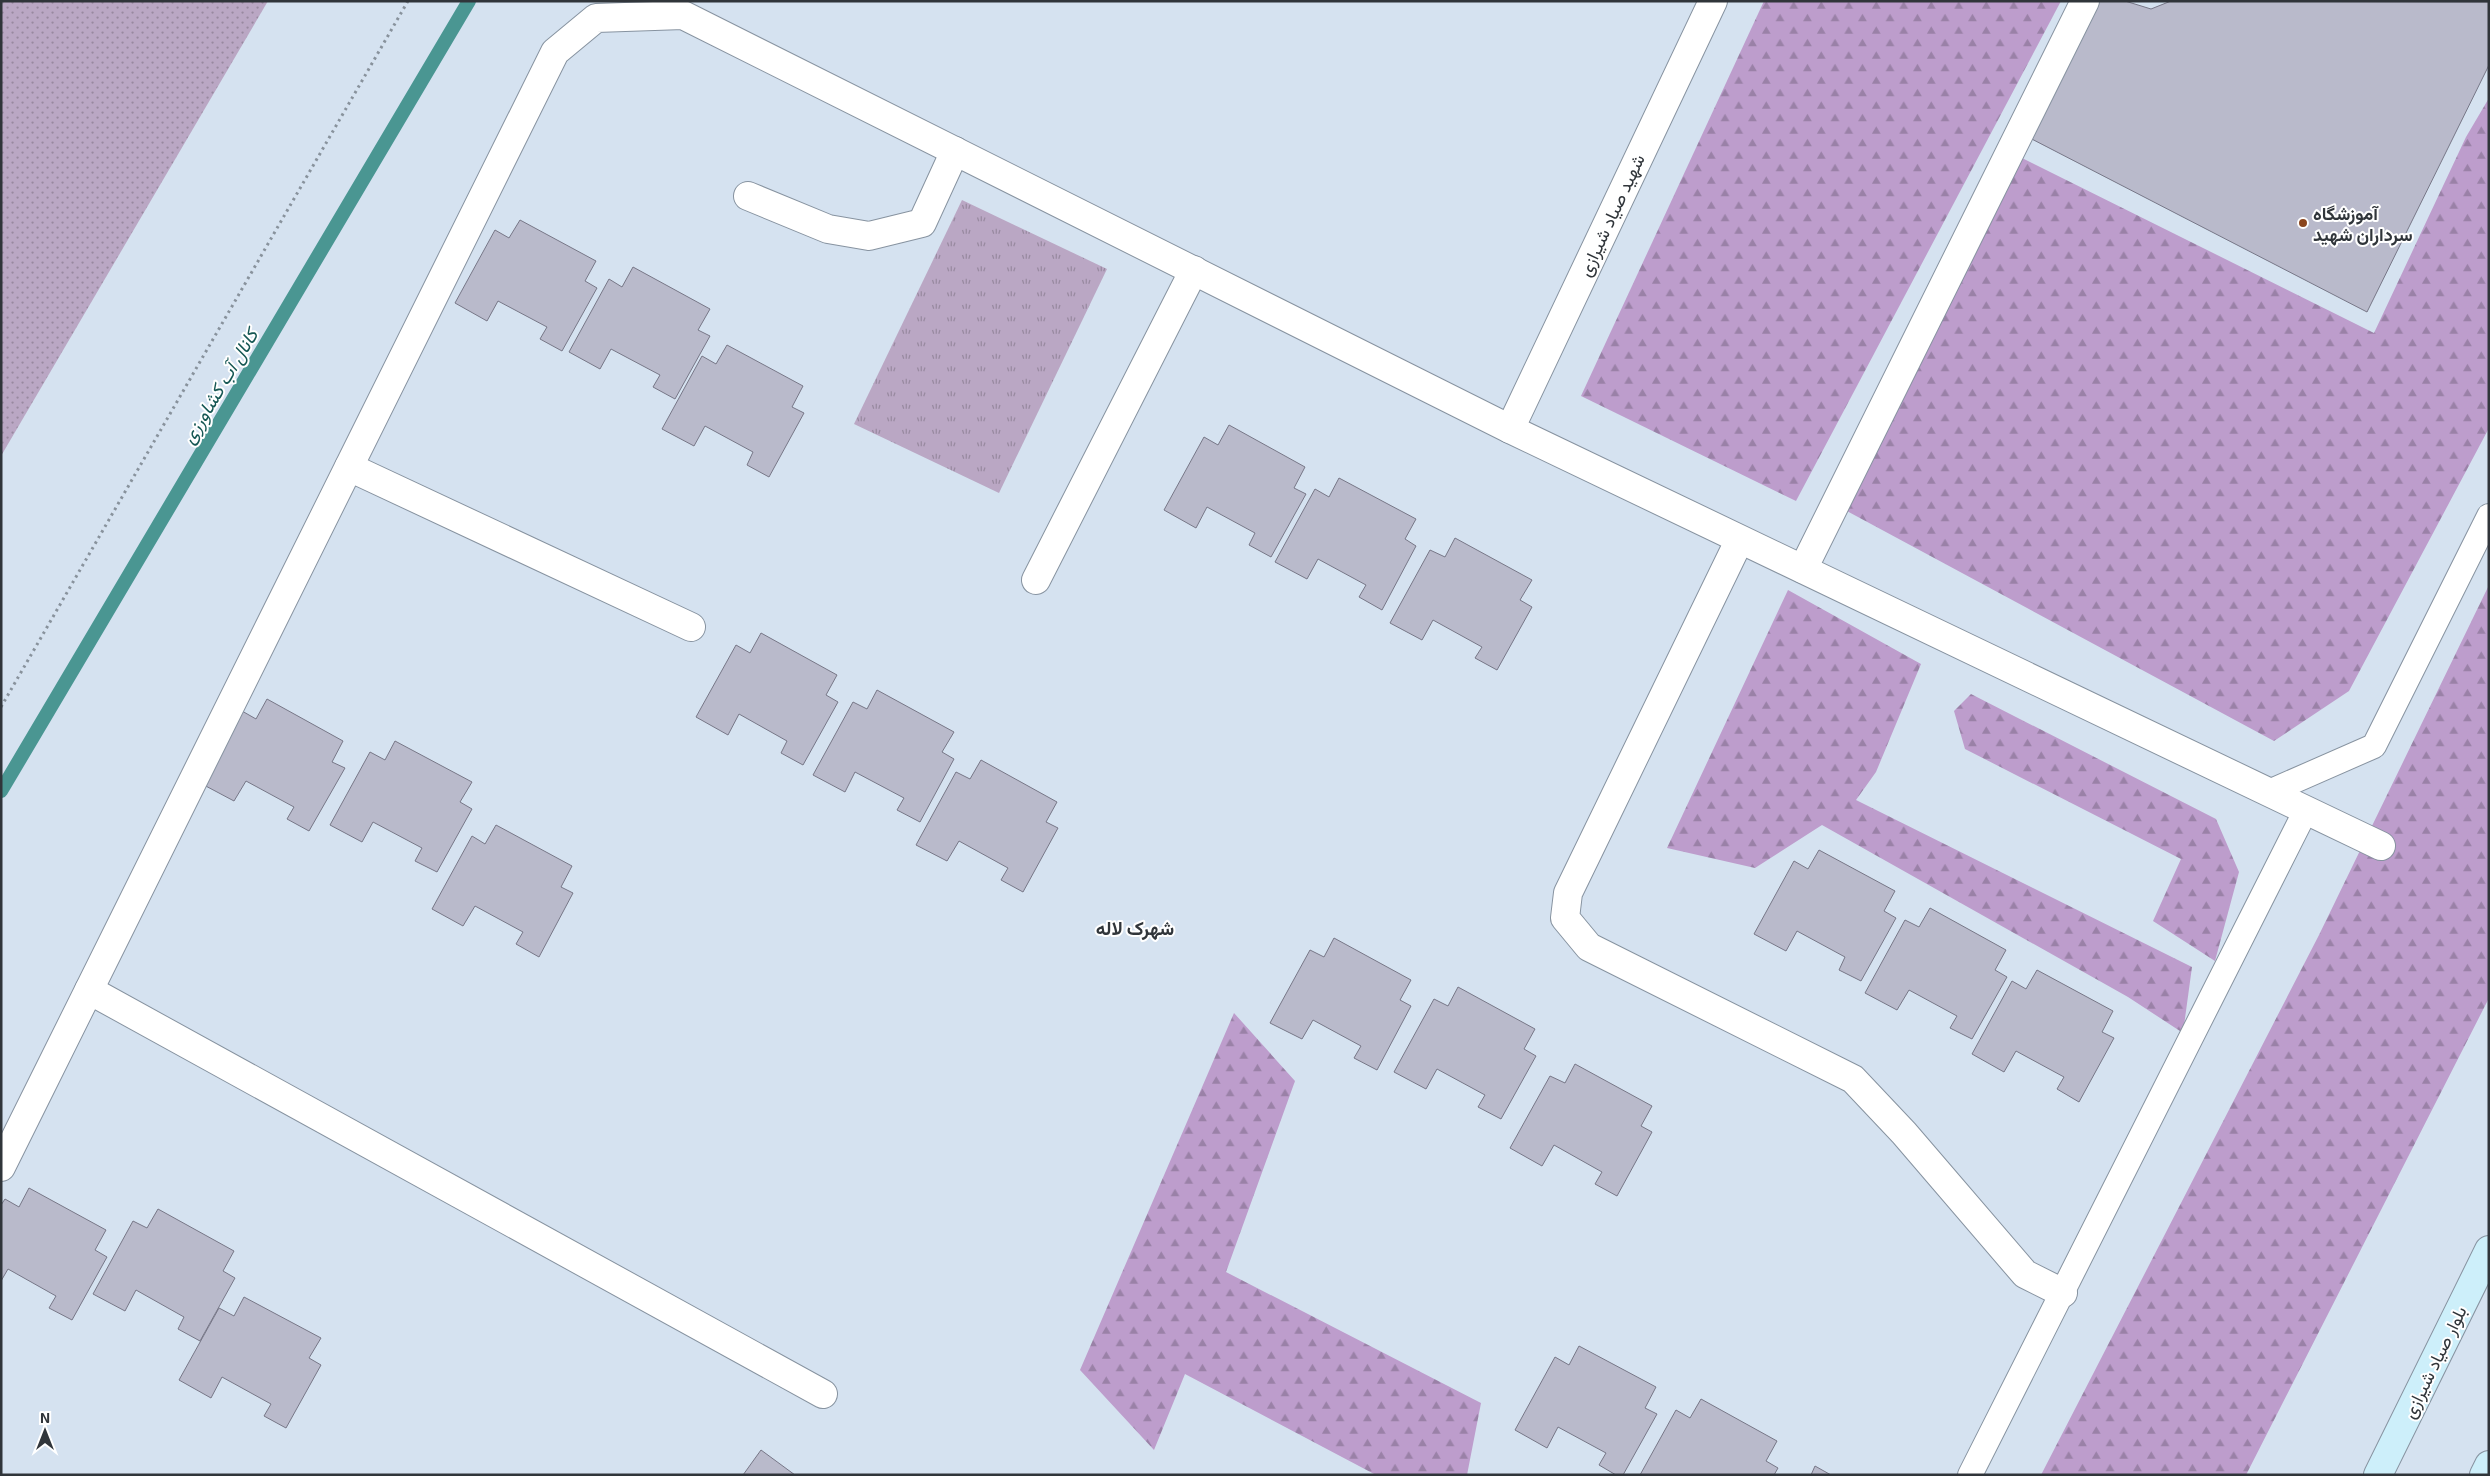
<svg xmlns="http://www.w3.org/2000/svg" width="2490" height="1476" font-family="'Exo 2',Vazirmatn,sans-serif">
  <defs>
    <pattern id="grass-dots" width="8" height="8" patternUnits="userSpaceOnUse" patternTransform="scale(1.25)"><rect width="8" height="8" fill="#baa7c4"/><path d="M2 2h.1M6 6h.1" fill="none" stroke="#9889a0" stroke-width="1.8" stroke-linecap="round"/></pattern>
    <pattern id="forest-firs" width="22" height="20" patternUnits="userSpaceOnUse" patternTransform="scale(1.25)"><rect width="22" height="20" fill="#bd9dcc"/><path d="M5 1l3.5 6h-7zM16 11l3.5 6h-7z" fill="#9a81a7"/></pattern>
    <pattern id="park-tufts" width="24" height="20" patternUnits="userSpaceOnUse" patternTransform="scale(1.25)"><rect width="24" height="20" fill="#baa7c4"/><path d="M3 7l-1-3M5 7V3M7 7l1-3M15 17l-1-3M17 17v-4M19 17l1-3" fill="none" stroke="#9889a0"/></pattern>
  </defs>
  <rect width="100%" height="100%" fill="#d5e2f0"/>
  <!-- grass -->
  <polygon fill="url(#grass-dots)" points="1,1 268,1 1,456"/>
  <!-- forest -->
  <g fill="url(#forest-firs)">
    <polygon points="1764,1 2061,1 1796,501 1581,396"/>
    <polygon points="2489,98 2489,428 2349,691 2274,741 1845,510 2012,153 2374,333 2466,137"/>
    <polygon points="2489,585 2489,998 2246,1475 2041,1475 2319,935"/>
    <polygon points="1788,590 1921,664 1876,772 1856,800 2192,967 2183,1033 2128,997 1822,825 1755,868 1667,848"/>
    <polygon points="1971,694 2216,819 2239,872 2215,961 2153,921 2181,859 1965,749 1954,711"/>
    <polygon points="1234,1013 1295,1081 1226,1272 1481,1403 1467,1475 1376,1475 1185,1374 1154,1450 1080,1370"/>
  </g>
  <!-- park -->
  <polygon fill="url(#park-tufts)" points="962,200 1107,269 999,493 854,424"/>
  <g fill="none" stroke-linecap="round" stroke-linejoin="round">
    <!-- stream -->
    <polyline stroke="#4a9692" stroke-width="14" points="1,791 469,1"/>
  </g>
  <!-- building -->
  <g fill="#b9bacb" stroke="#777787">
    <polygon points="2087,1 2125,1 2151,9 2171,1 2489,2 2489,65 2367,312 2024,135"/>
    <polygon points="520,220 596,261 585,281 597,288 562,351 540,339 547,327 498,301 487,321 455,303 495,230 509,238"/>
    <polygon points="633,267 710,309 698,330 710,336 675,399 653,387 660,375 611,349 600,369 569,352 609,279 622,287"/>
    <polygon points="727,345 803,386 792,407 804,413 769,477 747,465 753,452 705,426 694,446 662,429 702,356 716,364"/>
    <polygon points="1229,425 1305,467 1294,488 1306,494 1271,557 1249,545 1255,533 1207,507 1196,528 1164,510 1204,437 1218,445"/>
    <polygon points="1339,478 1416,519 1405,539 1416,546 1382,610 1359,597 1366,585 1318,559 1307,579 1275,562 1315,489 1329,497"/>
    <polygon points="1455,538 1532,580 1520,600 1532,607 1497,670 1475,658 1482,647 1433,620 1422,640 1390,623 1430,550 1445,557"/>
    <polygon points="761,633 837,675 826,695 838,702 803,765 781,753 787,741 739,714 728,735 696,717 736,645 750,653"/>
    <polygon points="877,690 954,732 942,752 954,759 920,822 897,810 904,798 855,772 845,792 813,775 853,702 867,709"/>
    <polygon points="267,699 343,741 332,762 345,768 309,831 287,819 294,807 246,781 234,801 202,784 242,711 256,719"/>
    <polygon points="395,741 472,782 460,802 472,809 437,872 415,861 422,848 373,822 362,842 330,825 370,752 385,760"/>
    <polygon points="981,760 1057,802 1046,822 1058,828 1023,892 1001,880 1008,868 959,841 947,861 916,845 956,772 970,779"/>
    <polygon points="496,825 572,866 561,887 573,893 539,957 516,944 523,932 475,906 463,926 432,909 472,836 485,844"/>
    <polygon points="1819,850 1895,891 1884,911 1896,918 1861,981 1839,970 1845,957 1797,931 1786,951 1754,934 1794,861 1808,869"/>
    <polygon points="1930,908 2006,950 1995,970 2007,977 1972,1039 1950,1028 1957,1016 1909,990 1897,1010 1865,993 1905,920 1919,927"/>
    <polygon points="1334,938 1411,980 1400,1000 1411,1006 1377,1070 1354,1058 1361,1046 1313,1020 1302,1039 1270,1023 1310,950 1324,957"/>
    <polygon points="2037,970 2113,1011 2102,1032 2114,1038 2079,1102 2057,1089 2064,1077 2016,1051 2004,1072 1972,1054 2012,981 2026,989"/>
    <polygon points="1458,987 1535,1029 1524,1049 1536,1056 1501,1119 1478,1107 1485,1095 1437,1069 1426,1089 1394,1072 1434,999 1448,1006"/>
    <polygon points="1575,1064 1652,1106 1641,1126 1652,1132 1617,1196 1595,1184 1602,1172 1554,1145 1542,1166 1510,1148 1550,1076 1565,1083"/>
    <polygon points="29,1188 106,1230 95,1250 107,1257 72,1320 49,1308 56,1296 8,1269 1,1281 1,1205 5,1199 19,1207"/>
    <polygon points="158,1209 234,1251 223,1271 235,1278 200,1341 178,1329 184,1317 136,1290 125,1311 93,1294 133,1221 147,1228"/>
    <polygon points="244,1297 321,1338 309,1358 321,1365 286,1428 264,1416 271,1404 222,1377 211,1398 179,1380 219,1308 234,1316"/>
    <polygon points="1579,1346 1656,1387 1645,1408 1657,1414 1623,1475 1616,1475 1599,1465 1606,1453 1558,1427 1547,1448 1515,1430 1555,1357 1569,1365"/>
    <polygon points="1701,1399 1777,1441 1766,1461 1778,1468 1774,1475 1640,1475 1676,1410 1690,1418"/>
    <polygon points="761,1450 795,1475 743,1475"/>
    <polygon points="1815,1466 1831,1475 1811,1475"/>
  </g>
  <g fill="none" stroke-linecap="round" stroke-linejoin="round">
    <!-- lane casing -->
    <g stroke="#8793a0" stroke-width="26">
      <g id="lane">
        <polyline points="2269,792 2374,746 2489,516"/>
        <polyline points="1970,1475 2306,810"/>
      </g>
    </g>
    <!-- street casing -->
    <g stroke="#8793a0" stroke-width="30">
      <g id="street">
        <polyline points="748,196 828,229 869,236 922,223 955,151"/>
        <polyline points="1510,429 1713,1"/>
        <polyline points="349,467 691,627"/>
        <polyline points="1739,541 1568,893 1565,918 1589,947 1853,1079 1904,1133 2025,1274 2063,1293"/>
        <polyline points="1803,569 2085,1"/>
        <polyline points="1036,580 1194,270"/>
        <polyline points="89,990 823,1394"/>
        <polyline points="1,1167 555,52 596,18 683,15 1510,429 2381,846"/>
      </g>
    </g>
    <!-- secondary casing -->
    <g stroke="#8793a0" stroke-width="30">
      <g id="secondary">
        <polyline points="2378,1475 2489,1250"/>
        <polyline points="2484,1475 2489,1465"/>
      </g>
    </g>
    <!-- path -->
    <polyline stroke="#88929c" stroke-width="3" stroke-dasharray="2.5 4" stroke-linecap="butt" points="1,707 408,1"/>
    <!-- lane -->
    <use href="#lane" stroke="#fff" stroke-width="24"/>
    <!-- street -->
    <use href="#street" stroke="#fff" stroke-width="28"/>
    <!-- secondary -->
    <use href="#secondary" stroke="#cdeffa" stroke-width="28"/>
  </g>
  <!-- markers -->
  <circle fill="#8a451d" stroke="#fff" stroke-width="2" cx="2303" cy="223" r="5"/>
  <g text-anchor="middle" dominant-baseline="central" stroke-width="4" stroke-linejoin="round" paint-order="stroke">
    <!-- poi labels -->
    <g font-size="18" font-weight="bold" fill="#30353a" stroke="#fff" text-anchor="start">
      <text x="2313" y="213">آموزشگاه<tspan x="2313" dy="21">سرداران شهید</tspan></text>
    </g>
    <!-- street labels -->
    <g font-size="18" fill="#30353a" stroke="#fff">
      <text transform="translate(1611 215) rotate(-65)">شهید صیاد شیرازی</text>
      <text transform="translate(2434 1362) rotate(-64)">بلوار صیاد شیرازی</text>
    </g>
    <!-- water labels -->
    <g font-size="19" font-style="italic" fill="#165754" stroke="#fff">
      <text transform="translate(219 386) rotate(-59)">کانال آب کشاورزی</text>
    </g>
    <!-- neighbourhood labels -->
    <g font-size="19" font-weight="bold" fill="#30353a" stroke="#fff">
      <text x="1135" y="927">شهرک لاله</text>
    </g>
  </g>
  <!-- border -->
  <rect width="2490" height="1476" fill="none" stroke="#30353a" stroke-width="5"/>
  <!-- north arrow -->
  <g transform="translate(45 1431)" stroke="#ffffff" stroke-width="4" paint-order="stroke">
  <path d="M0-4L9 19L0 12L-9 19Z" fill="#30353a"/>
  <text y="-8" font-size="14" font-weight="bold" text-anchor="middle" fill="#30353a">N</text>
  </g>
</svg>
